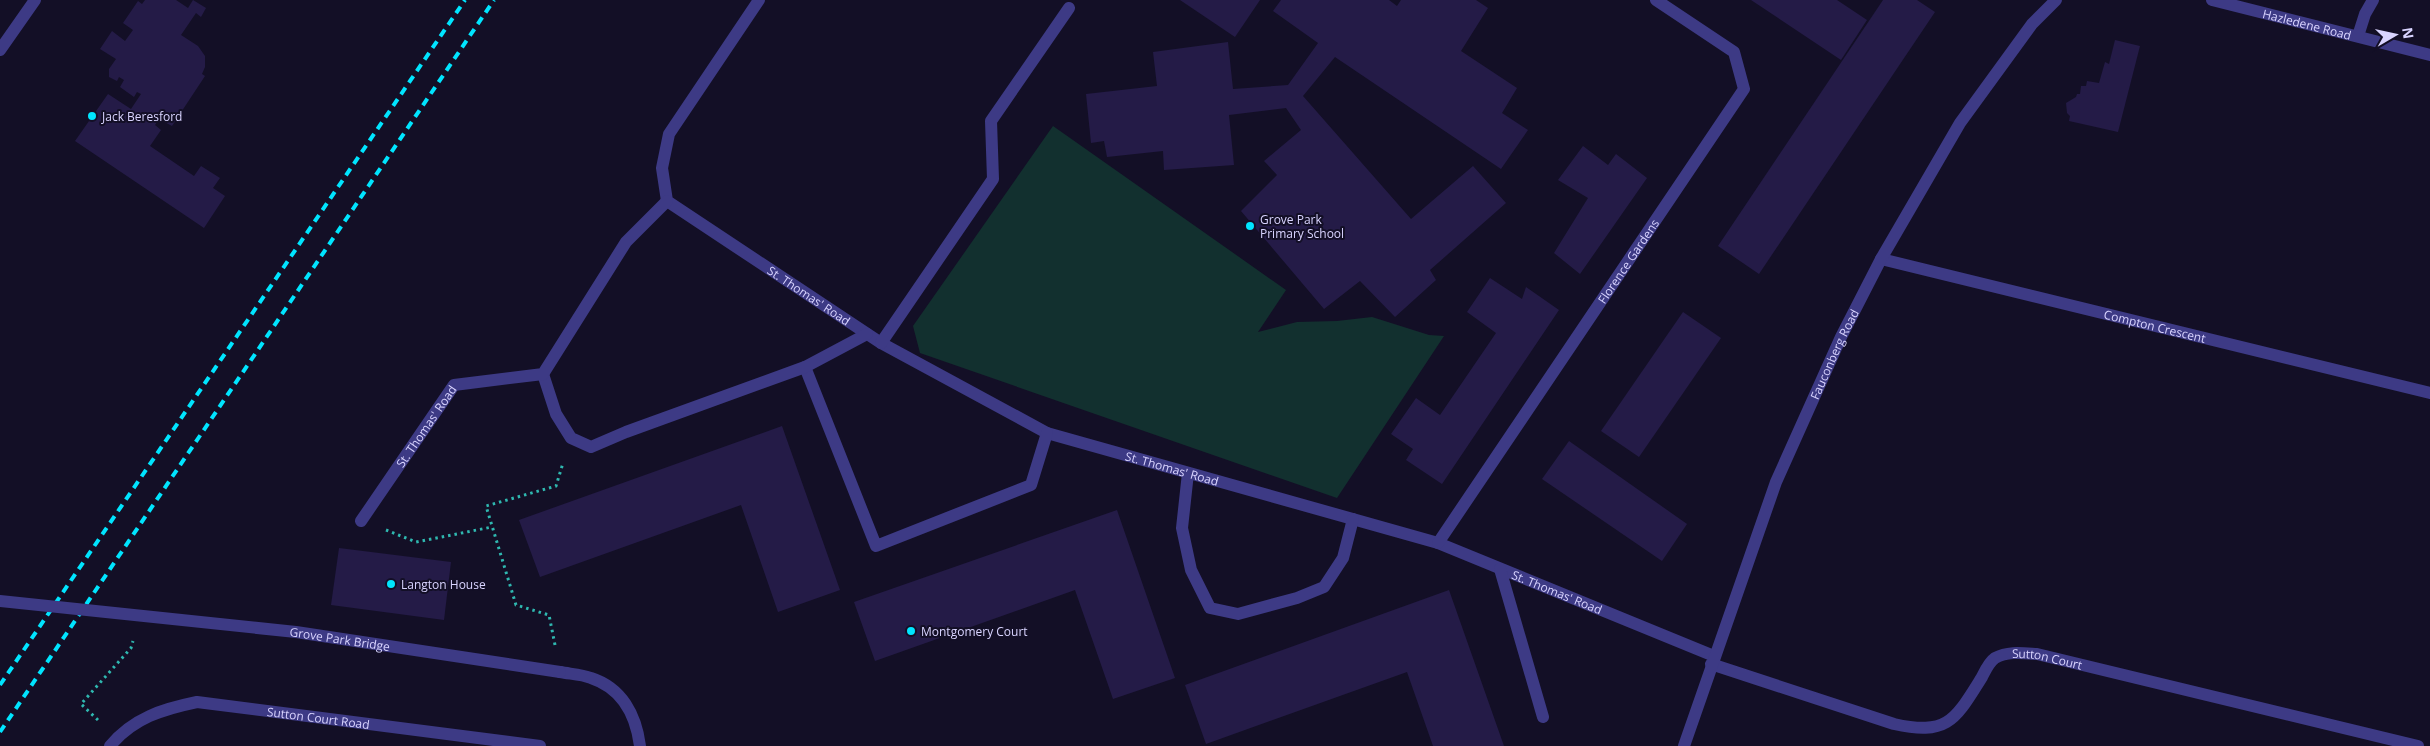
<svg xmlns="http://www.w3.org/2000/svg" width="2430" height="746" font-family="'Open Sans',sans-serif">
  <rect width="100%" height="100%" fill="#130f26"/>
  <!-- green -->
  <polygon fill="#12302f" points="1053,126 1286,290 1258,332 1297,322 1337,321 1372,317 1429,335 1444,336 1337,498 920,353 913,326"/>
  <!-- building -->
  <g fill="#241b47">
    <polygon points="145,0 176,0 188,8 193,0 206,8 201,17 196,13 181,35 198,46 205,56 205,67 202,74 205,76 172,126 159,119 155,125 161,130 150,146 194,176 201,166 220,178 213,188 225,196 204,228 75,141 108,94 131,109 141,94 137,92 134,97 120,87 124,80 119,77 117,81 109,77 109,69 116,59 100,49 112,31 125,41 133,30 123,23 138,1 142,4"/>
    <polygon points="1180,0 1260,0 1235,37"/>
    <polygon points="1281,0 1389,0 1397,6 1401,0 1476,0 1488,8 1461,51 1517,88 1502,113 1528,130 1501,169 1335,57 1303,96 1411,219 1473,166 1506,203 1430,270 1436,280 1395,317 1360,281 1324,309 1241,211 1277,175 1264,161 1301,130 1286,108 1229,115 1234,165 1164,170 1163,151 1107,157 1104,141 1091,143 1086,94 1157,86 1153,52 1228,42 1233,89 1288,85 1318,43 1273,11"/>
    <polygon points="1751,0 1837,0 1867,20 1841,60"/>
    <polygon points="1883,0 1917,0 1935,12 1759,274 1718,246"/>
    <polygon points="2115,40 2140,46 2118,132 2069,121 2070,116 2067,113 2066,103 2076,97 2077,94 2080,94 2081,86 2086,86 2087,81 2099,83 2105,62 2109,64"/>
    <polygon points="1583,146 1608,165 1616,154 1647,178 1580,274 1554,253 1588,198 1558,180"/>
    <polygon points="1490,278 1522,299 1526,287 1559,310 1442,484 1406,460 1413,449 1391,434 1416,398 1440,415 1496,333 1467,312"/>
    <polygon points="1683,312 1721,338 1639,457 1601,431"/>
    <polygon points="782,426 840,590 778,612 741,505 540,577 519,520"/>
    <polygon points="1569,441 1687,524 1662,561 1542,479"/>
    <polygon points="1117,510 1175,678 1113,699 1075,590 875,661 854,602"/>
    <polygon points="339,548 451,562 444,620 331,605"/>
    <polygon points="1449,590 1504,746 1433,746 1407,672 1206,744 1185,685"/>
  </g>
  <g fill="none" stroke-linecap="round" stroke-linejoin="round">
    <!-- path -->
    <g stroke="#2fb8b0" stroke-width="3" stroke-dasharray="2.5 4" stroke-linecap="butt">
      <polyline points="386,530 416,542 492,527"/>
      <polyline points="555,645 549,615 516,605 486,506 556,486 563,463"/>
      <polyline points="98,720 81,704 131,648 133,641"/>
    </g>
    <!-- minor -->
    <g stroke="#3d3a85" stroke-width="12">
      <path id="s1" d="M759,0L669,134L662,168L667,201L881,343L1047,433L1438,543L1714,656"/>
      <path id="s2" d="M2212,0L2430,55"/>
      <polyline points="2358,36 2365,14 2373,0"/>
      <polyline points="0,50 35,0"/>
      <path id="s3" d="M1881,259L2430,393"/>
      <polyline points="881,343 993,179 991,121 1069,8"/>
      <polyline points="805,367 876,546 1031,485 1047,433"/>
      <polyline points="543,374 556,414 571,438 591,447 626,432 805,367 867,334"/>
      <polyline points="1188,473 1182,528 1191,570 1210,608 1238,614 1297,598 1324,587 1343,558 1353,519"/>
      <path id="s4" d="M361,521L454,385L543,374L626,242L667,201"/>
      <path id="s5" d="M1438,543L1744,89L1734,52L1656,0"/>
      <polyline points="1500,569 1543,717"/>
      <path id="s6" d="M1711,664L1894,724C1948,736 1955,720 1982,677C1985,671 1989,662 1995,658C2008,651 2022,653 2037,654L2418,746"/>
      <path d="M560,672C570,674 581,674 591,678C622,688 636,715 640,746"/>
      <path id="s7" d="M110,746C133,718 163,709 197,702L540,746"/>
      <path id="s8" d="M1684,746L1776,482L1841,337L1881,259L1960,123L2032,24L2056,0"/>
    </g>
    <!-- rail -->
    <g stroke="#00e5ff" stroke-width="4" stroke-dasharray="8 6" stroke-linecap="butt">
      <polyline points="0,685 465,0"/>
      <polyline points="0,732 494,0"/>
    </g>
    <!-- minor-bridge -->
    <path stroke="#3d3a85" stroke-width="12" id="s9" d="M0,601L296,632L560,672"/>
  </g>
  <!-- markers -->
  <g fill="#00e5ff" stroke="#130f26" stroke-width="2">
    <circle cx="92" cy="116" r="5"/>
    <circle cx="1250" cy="226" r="5"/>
    <circle cx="391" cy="584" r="5"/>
    <circle cx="911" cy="631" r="5"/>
  </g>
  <g text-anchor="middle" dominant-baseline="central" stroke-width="4" stroke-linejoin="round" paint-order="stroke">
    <!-- street labels -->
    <g font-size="12" fill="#d9d4ff" stroke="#130f26">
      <text stroke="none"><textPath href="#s2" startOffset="98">Hazledene Road</textPath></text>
      <text stroke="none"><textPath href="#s5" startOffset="340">Florence Gardens</textPath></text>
      <text stroke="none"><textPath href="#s1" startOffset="400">St. Thomas' Road</textPath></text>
      <text stroke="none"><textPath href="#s3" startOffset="282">Compton Crescent</textPath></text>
      <text stroke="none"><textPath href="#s8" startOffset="420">Fauconberg Road</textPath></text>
      <text stroke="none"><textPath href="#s4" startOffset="115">St. Thomas' Road</textPath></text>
      <text stroke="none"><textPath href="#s1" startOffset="805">St. Thomas' Road</textPath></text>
      <text stroke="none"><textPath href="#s1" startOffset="1210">St. Thomas' Road</textPath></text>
      <text stroke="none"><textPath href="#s9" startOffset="342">Grove Park Bridge</textPath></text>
      <text stroke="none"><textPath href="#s6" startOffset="381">Sutton Court</textPath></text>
      <text stroke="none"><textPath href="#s7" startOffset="222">Sutton Court Road</textPath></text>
    </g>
    <!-- poi labels -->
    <g font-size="12" fill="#d9d4ff" stroke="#130f26" text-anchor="start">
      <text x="102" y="116">Jack Beresford</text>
      <text x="1260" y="219">Grove Park<tspan x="1260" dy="14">Primary School</tspan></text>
      <text x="401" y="584">Langton House</text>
      <text x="921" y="631">Montgomery Court</text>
    </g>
  </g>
  <!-- north arrow -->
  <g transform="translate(2395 35) rotate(81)" stroke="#130f26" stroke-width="4" paint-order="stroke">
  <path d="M0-4L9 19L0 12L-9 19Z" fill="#d9d4ff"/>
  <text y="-8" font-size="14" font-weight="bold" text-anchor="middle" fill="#d9d4ff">N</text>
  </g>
</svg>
